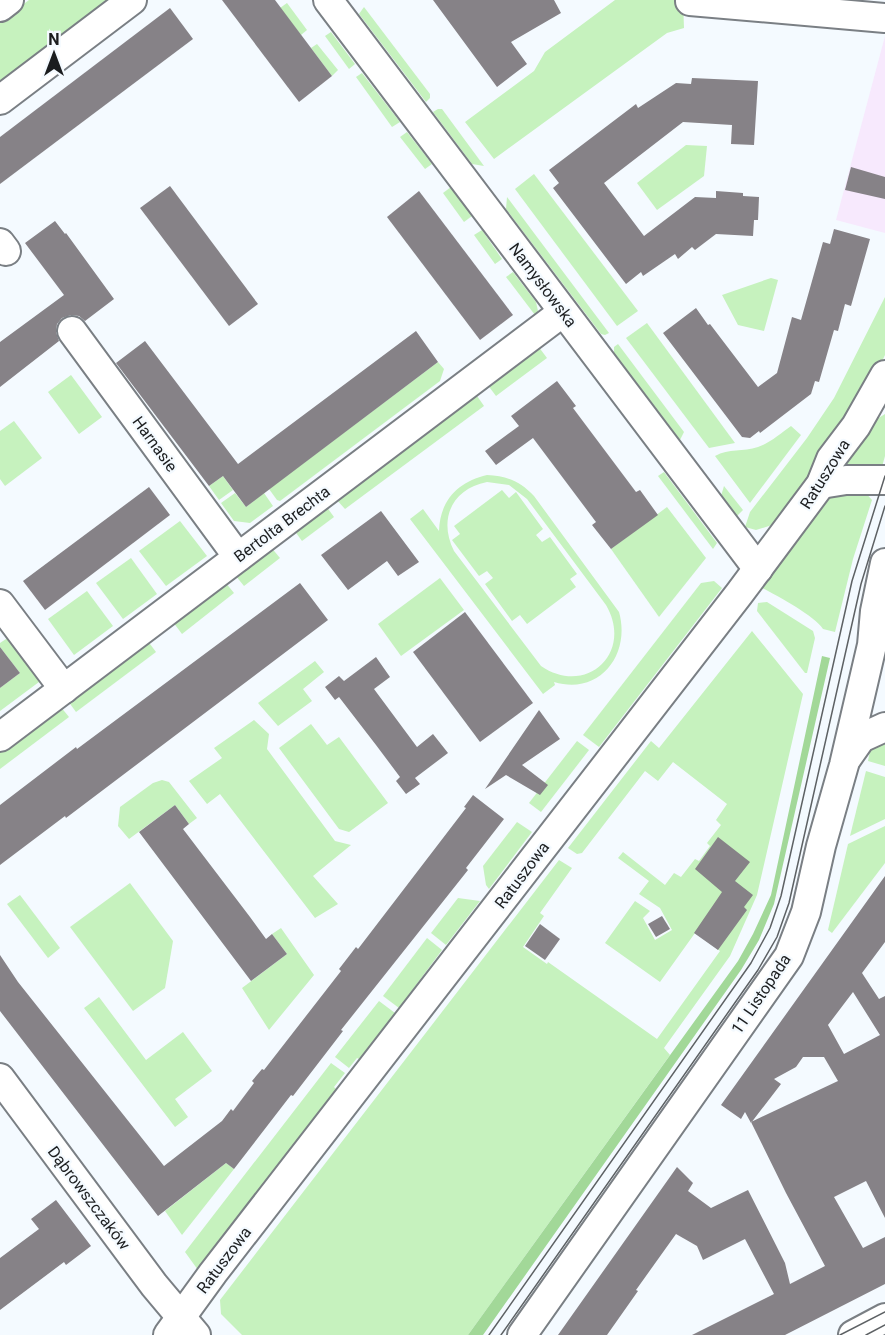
<svg xmlns="http://www.w3.org/2000/svg" width="885" height="1335" font-family="Roboto,sans-serif">
  <rect width="100%" height="100%" fill="#f4faff"/>
  <!-- commercial -->
  <polygon fill="#f7e9fd" points="885,36 885,233 836,220"/>
  <!-- green -->
  <g fill="#c6f2be" fill-rule="evenodd">
    <polygon points="29,0 109,0 0,82 0,22"/>
    <polygon points="615,0 683,0 684,28 667,33 494,159 465,122 534,71 545,52"/>
    <polygon points="287,3 307,30 301,35 280,8"/>
    <polygon points="364,7 430,94 430,98 426,102 359,14"/>
    <polygon points="331,32 355,64 349,69 325,36"/>
    <polygon points="317,44 338,70 332,76 311,48"/>
    <polygon points="362,73 400,122 392,127 356,77"/>
    <polygon points="438,109 442,109 484,166 472,164 433,112"/>
    <polygon points="407,132 432,164 425,169 400,137"/>
    <polygon points="686,145 707,146 704,176 657,210 637,183"/>
    <polygon points="534,174 638,311 617,326 515,189"/>
    <polygon points="451,187 472,216 464,222 443,193"/>
    <polygon points="507,197 609,333 605,335 601,334 506,209"/>
    <polygon points="482,230 502,259 495,264 474,235"/>
    <polygon points="513,272 536,302 538,311 535,315 506,277"/>
    <polygon points="771,278 778,280 764,331 738,325 722,295"/>
    <polygon points="885,297 885,355 874,378 841,435 772,525 756,530 745,527 750,512 807,438 834,398"/>
    <polygon points="647,323 735,443 709,448 626,338"/>
    <polygon points="618,344 684,432 680,440 614,353 614,347"/>
    <polygon points="538,346 547,358 496,396 487,384"/>
    <polygon points="438,362 444,369 440,381 280,501 277,500 269,489"/>
    <polygon points="71,375 102,417 79,434 48,392"/>
    <polygon points="475,393 484,406 345,509 336,499"/>
    <polygon points="885,414 885,456 880,474 858,466 843,466 872,422"/>
    <polygon points="14,421 42,458 5,486 0,479 0,431"/>
    <path d="M791,426L801,435L750,503L715,456C729,448 743,452 758,447C770,443 781,433 791,426Z"/>
    <polygon points="664,472 717,543 713,549 658,476"/>
    <path d="M487,475C507,476 520,481 534,496L619,612C631,654 600,696 554,682L555,685L543,694L410,519L423,509L439,531C440,500 458,482 487,475ZM487,482L509,485L527,499L606,605C634,653 586,697 541,666L454,551C438,519 452,489 487,482Z"/>
    <polygon points="223,476 233,490 219,500 209,486"/>
    <polygon points="724,486 743,510 736,517 721,496"/>
    <polygon points="502,490 509,498 516,492 543,529 536,535 542,542 550,537 577,574 570,579 576,587 527,624 520,615 512,621 485,584 493,578 487,571 479,576 452,540 460,534 454,526"/>
    <path d="M864,491L872,500L853,559L835,632L823,629C815,616 775,594 760,587L833,494Z"/>
    <polygon points="235,493 246,507 264,493 273,506 250,523 234,521 221,503"/>
    <polygon points="326,506 334,517 302,541 294,530"/>
    <polygon points="667,507 706,558 659,617 611,549"/>
    <polygon points="180,521 207,556 166,586 139,551"/>
    <polygon points="270,546 280,558 244,586 235,575"/>
    <polygon points="131,558 157,594 123,619 96,583"/>
    <polygon points="440,578 464,610 401,656 378,624"/>
    <polygon points="714,581 722,588 599,747 583,735 701,583"/>
    <polygon points="225,582 234,593 182,634 173,622"/>
    <polygon points="87,591 113,626 74,655 48,619"/>
    <polygon points="767,602 813,631 815,638 807,673 805,673 757,611 758,603"/>
    <polygon points="752,631 803,694 757,895 730,956 664,1048 670,1055 468,1335 242,1335 221,1314 220,1300 559,860 572,868 540,913 544,916 523,947 547,964 548,962 657,1039 720,951 695,933 660,982 605,943 635,901 650,911 643,918 655,940 672,930 660,908 639,894 649,881 618,858 623,852 665,885 674,873 681,877 695,859 699,861 710,846 707,843 721,825 716,820 727,804 673,762 658,781 645,771 582,853 577,854 568,848 651,741 659,748"/>
    <polygon points="9,637 36,668 39,682 0,711 0,688 20,673 0,647 0,643"/>
    <polygon points="147,640 156,652 76,712 68,701"/>
    <polygon points="315,661 324,672 303,689 312,701 278,726 258,703"/>
    <polygon points="60,706 69,717 0,769 0,752"/>
    <polygon points="254,720 269,734 267,749 335,841 351,845 313,876 338,904 315,918 220,794 207,804 189,781 222,758 214,748"/>
    <polygon points="311,724 327,745 339,737 388,803 349,832 339,829 279,748"/>
    <polygon points="885,739 885,766 868,761 871,745"/>
    <polygon points="577,741 589,750 541,812 529,803"/>
    <polygon points="866,771 885,777 885,819 850,836"/>
    <polygon points="162,780 169,782 197,818 189,824 175,805 129,839 118,826 120,807 153,783"/>
    <polygon points="517,822 532,832 489,889 486,885 483,866"/>
    <polygon points="885,826 885,863 832,933 828,930 848,844"/>
    <polygon points="130,883 173,941 165,988 133,1011 70,927"/>
    <polygon points="20,895 60,948 48,958 7,904"/>
    <polygon points="458,898 480,901 446,945 431,933"/>
    <polygon points="281,928 314,975 269,1030 242,988 287,954 272,934"/>
    <polygon points="427,938 442,950 399,1008 383,996"/>
    <polygon points="99,997 146,1060 183,1032 212,1071 175,1099 188,1117 175,1127 84,1008"/>
    <polygon points="379,1001 395,1013 359,1059 357,1058 349,1068 335,1057"/>
    <polygon points="331,1063 345,1073 334,1087 336,1089 198,1270 185,1252"/>
    <polygon points="226,1163 234,1169 182,1235 165,1211"/>
  </g>
  <!-- forest -->
  <polygon fill="#a2d898" points="822,656 830,658 774,904 759,940 741,970 483,1335 468,1335 738,961 753,934 771,895"/>
  <!-- building -->
  <g fill="#868287" fill-rule="evenodd">
    <polygon points="222,0 275,0 332,76 299,102"/>
    <polygon points="433,0 554,0 561,13 511,42 527,64 497,87"/>
    <polygon points="170,8 193,39 0,184 0,137"/>
    <polygon points="692,78 758,81 754,145 731,144 732,125 683,122 604,183 644,236 695,197 716,198 716,191 743,193 743,196 759,197 758,220 754,220 753,236 716,234 695,250 692,247 678,259 675,254 643,276 641,272 626,284 553,188 559,183 549,170 636,104 638,108 676,83 691,84"/>
    <polygon points="851,167 885,177 885,199 845,190"/>
    <polygon points="170,186 258,304 229,326 140,208"/>
    <polygon points="419,191 513,315 480,340 387,217"/>
    <polygon points="55,221 65,234 66,233 114,299 85,321 79,316 71,315 62,318 57,324 56,332 59,341 0,387 0,342 64,295 25,243"/>
    <polygon points="834,229 870,239 851,306 845,304 838,331 834,330 819,382 815,381 811,394 760,433 759,431 750,438 742,437 663,333 696,308 708,325 710,324 758,387 777,373 792,317 801,320 823,242 830,244"/>
    <polygon points="416,331 438,362 246,507 223,476 209,486 116,363 145,341 238,464"/>
    <polygon points="557,381 576,406 573,408 636,492 640,490 658,515 611,549 592,525 596,522 533,438 496,465 485,451 519,426 511,416"/>
    <polygon points="149,487 170,515 45,610 23,581"/>
    <polygon points="381,511 419,562 398,576 387,561 348,590 321,555"/>
    <polygon points="300,583 328,620 66,818 65,816 0,865 0,805 76,747 77,749"/>
    <polygon points="465,612 533,703 480,742 413,652"/>
    <polygon points="0,647 20,673 0,688"/>
    <polygon points="376,657 390,677 374,689 417,747 433,734 448,753 415,778 420,784 406,794 396,781 400,777 376,745 339,697 335,700 325,687 339,676 344,681"/>
    <polygon points="539,710 560,739 522,765 548,785 540,795 506,775 485,789"/>
    <polygon points="473,795 504,819 466,868 468,870 341,1030 343,1031 293,1096 291,1095 234,1169 226,1163 158,1216 0,1011 0,955 18,982 164,1166 222,1121 231,1109 233,1111 254,1083 252,1081 262,1069 264,1070 341,971 339,969 356,947 358,949 466,808 464,807"/>
    <polygon points="175,805 189,824 183,829 250,917 266,939 272,934 287,954 251,981 139,832"/>
    <polygon points="718,837 750,862 735,881 753,895 744,907 747,910 718,950 694,933 722,892 695,869"/>
    <path d="M885,876V942L862,973L879,999L885,996V1218L866,1181L834,1197L863,1248L885,1237V1284L785,1335H692L774,1294L745,1239L703,1260L697,1246L676,1234L636,1290L638,1291L607,1335H558L677,1167L693,1183L688,1191L711,1208L748,1190L785,1263L790,1284L825,1266L786,1193L751,1122L838,1081L824,1057H803L796,1067L774,1079L781,1084L751,1123L745,1112L741,1119L721,1105ZM853,992L880,1035L844,1054L828,1025Z"/>
    <polygon points="662,916 670,929 656,937 648,924"/>
    <polygon points="540,924 560,939 545,960 525,946"/>
    <polygon points="56,1200 91,1246 66,1265 64,1262 0,1310 0,1258 39,1229 31,1219"/>
  </g>
  <g fill="none" stroke-linecap="round" stroke-linejoin="round">
    <!-- minor casing -->
    <g stroke="#7a7f84" stroke-width="32">
      <g id="minor">
        <polyline points="328,0 758,569"/>
        <polyline points="690,1 885,18"/>
        <polyline points="0,7 9,0"/>
        <polyline points="0,100 132,0"/>
        <polyline points="0,243 6,251"/>
        <polyline points="72,331 238,557"/>
        <polyline points="821,484 846,480 885,480"/>
        <polyline points="0,604 64,689"/>
        <polyline points="0,737 563,312"/>
        <polyline points="847,758 861,738 885,727"/>
        <polyline points="0,1078 154,1285 196,1335"/>
        <polyline points="168,1335 213,1273 739,594 821,484 831,459 856,426 885,375"/>
        <polyline points="522,1335 789,956 806,912 821,846 844,765 872,645 875,611 885,563"/>
        <polyline points="853,1335 885,1318"/>
      </g>
    </g>
    <!-- minor -->
    <use href="#minor" stroke="#fff" stroke-width="28"/>
    <!-- tram -->
    <g stroke="#5d6164" stroke-width="1.5">
      <polyline points="489,1335 751,963 770,928 781,896 852,581 885,476"/>
      <polyline points="501,1335 758,970 777,937 789,903 861,584 885,506"/>
      <polyline points="840,1335 885,1312"/>
      <polyline points="866,1335 885,1325"/>
    </g>
  </g>
  <g text-anchor="middle" dominant-baseline="central" stroke-width="4.5" stroke-linejoin="round" paint-order="stroke">
    <!-- street labels -->
    <g font-size="16" fill="#1b1d1f" stroke="#f4faff">
      <text transform="translate(543 285) rotate(53)">Namysłowska</text>
      <text transform="translate(155 444) rotate(54)">Harnasie</text>
      <text transform="translate(825 474) rotate(-58)">Ratuszowa</text>
      <text transform="translate(282 524) rotate(-37)">Bertolta Brechta</text>
      <text transform="translate(522 875) rotate(-53)">Ratuszowa</text>
      <text transform="translate(761 994) rotate(-56)">11 Listopada</text>
      <text transform="translate(89 1198) rotate(53)">Dąbrowszczaków</text>
      <text transform="translate(224 1260) rotate(-53)">Ratuszowa</text>
    </g>
  </g>
  <!-- north arrow -->
  <g transform="translate(54 54)" stroke="#f4faff" stroke-width="4.5" paint-order="stroke">
  <path d="M0-4.5L10 22L0 15L-10 22Z" fill="#1b1d1f"/>
  <text y="-9" font-size="16" font-weight="bold" text-anchor="middle" fill="#1b1d1f">N</text>
  </g>
</svg>
